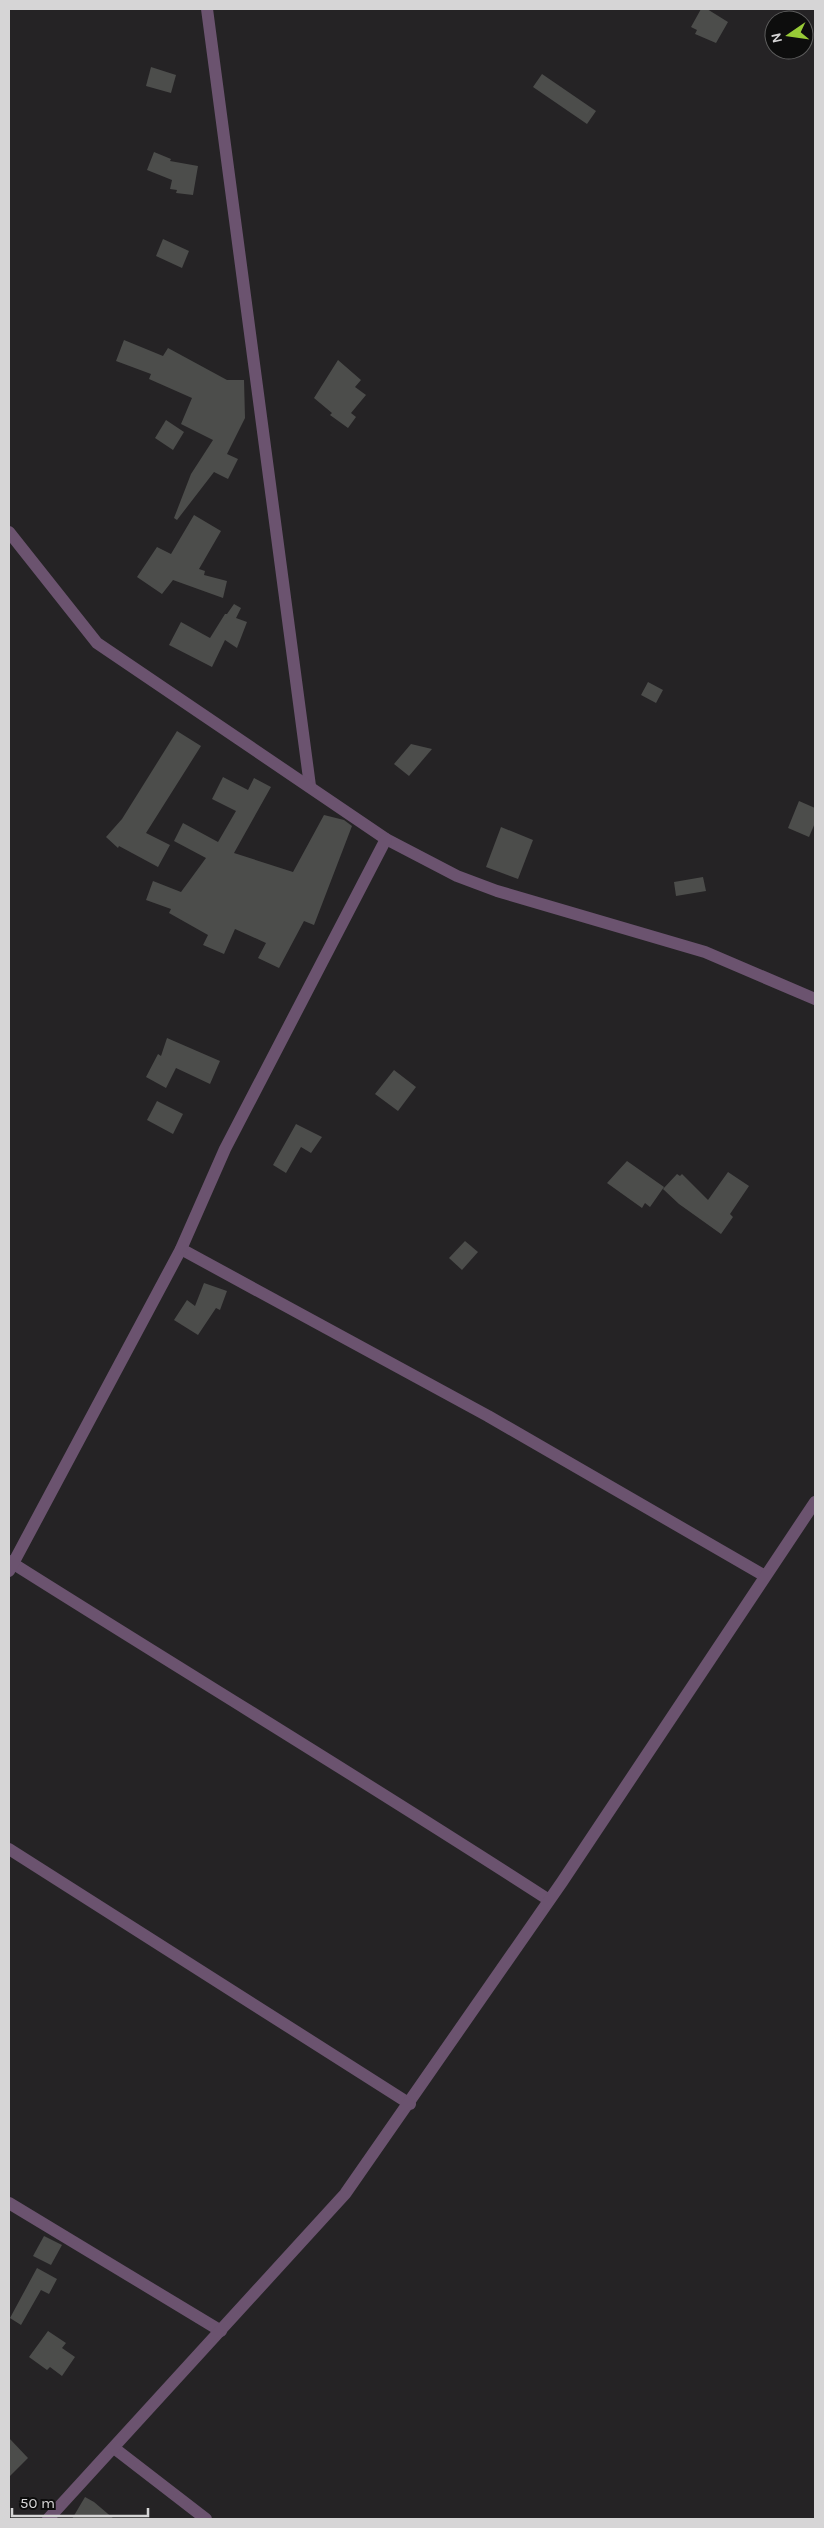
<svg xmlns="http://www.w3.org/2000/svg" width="824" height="2528" font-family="Karla,sans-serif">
  <rect width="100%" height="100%" fill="#252325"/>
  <!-- building -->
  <g fill="#4c4d4b">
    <polygon points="701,9 707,9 728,22 716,43 695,34 697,30 691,27"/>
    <polygon points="151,67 176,75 171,93 146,86"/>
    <polygon points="542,74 596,111 587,124 533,87"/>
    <polygon points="154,152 171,159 170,161 198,166 193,195 176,193 177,190 170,189 172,180 147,170"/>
    <polygon points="163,239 189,251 182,268 156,256"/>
    <polygon points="124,340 163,356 168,348 227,380 244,380 245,418 227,454 238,459 228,479 214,472 177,520 174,518 191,474 213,440 181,424 192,398 149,379 151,374 116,361"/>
    <polygon points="338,360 361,380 355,387 366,395 351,413 356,417 348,428 330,415 332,413 314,398"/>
    <polygon points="166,420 184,432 173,450 155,438"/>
    <polygon points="194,515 221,531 199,569 205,571 204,575 227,581 223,598 173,580 162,594 137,577 157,547 171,554"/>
    <polygon points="234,604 241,608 236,618 247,622 237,648 225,640 212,667 169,645 181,622 210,638 225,614 227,614"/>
    <polygon points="648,682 663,690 656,703 641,695"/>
    <polygon points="177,731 201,746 146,833 170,845 158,867 119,846 118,848 106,837 122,819"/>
    <polygon points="411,744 432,749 409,776 394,764"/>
    <polygon points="223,777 248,790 254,778 271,787 234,853 293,872 324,815 344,820 352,826 314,925 304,921 279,968 258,958 266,943 235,929 224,954 203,945 208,935 169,913 171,909 146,900 153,881 181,892 206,858 174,841 183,823 218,842 236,811 212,799"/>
    <polygon points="799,801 815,808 815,823 809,837 788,828"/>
    <polygon points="501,827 533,840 518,879 486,867"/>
    <polygon points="703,877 706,891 676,896 674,882"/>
    <polygon points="167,1038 220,1061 210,1084 176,1068 166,1088 146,1077 158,1054 161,1056"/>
    <polygon points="394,1070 416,1087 398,1111 375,1094"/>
    <polygon points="157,1101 183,1114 173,1134 147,1120"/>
    <polygon points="296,1124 322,1137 311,1153 301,1147 286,1173 273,1165"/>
    <polygon points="627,1161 664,1187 650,1207 645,1203 642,1208 607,1183"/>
    <polygon points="728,1172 749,1186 730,1214 733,1217 721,1234 679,1204 663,1189 677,1174 680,1176 682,1174 708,1200"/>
    <polygon points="465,1241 478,1252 462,1270 449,1258"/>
    <polygon points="204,1283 227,1291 220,1310 216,1308 198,1335 174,1320 187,1300 195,1306"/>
    <polygon points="44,2236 62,2245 51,2265 33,2256"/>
    <polygon points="37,2268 57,2279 49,2294 41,2290 21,2325 10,2318"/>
    <polygon points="48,2331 66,2343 62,2348 75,2357 62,2376 50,2367 47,2370 29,2357"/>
    <polygon points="9,2438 28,2458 9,2477"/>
    <polygon points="85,2497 94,2502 114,2519 72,2519"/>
  </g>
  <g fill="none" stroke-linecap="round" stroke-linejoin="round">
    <!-- minor -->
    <g stroke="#6b536f" stroke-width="12">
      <polyline points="207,9 310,786"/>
      <polyline points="9,532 97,643 386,839 457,876 497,891 705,952 815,999"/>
      <polyline points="181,1249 488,1416 765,1576"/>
      <path d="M9,1561C188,1674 370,1784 549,1900"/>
      <polyline points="9,1571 181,1249 225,1149 386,839"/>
      <polyline points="9,1849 410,2104"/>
      <polyline points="9,2203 221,2331"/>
      <polyline points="114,2448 206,2519"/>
      <polyline points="48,2519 345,2194 562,1882 815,1502"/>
    </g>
  </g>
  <!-- border -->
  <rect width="824" height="2528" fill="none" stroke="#d6d5d6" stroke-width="20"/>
  <!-- north arrow -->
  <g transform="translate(789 35) rotate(257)"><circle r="24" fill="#0d0d0d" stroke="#5d5d5d"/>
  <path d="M0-4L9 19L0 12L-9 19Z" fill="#98cb37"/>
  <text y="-8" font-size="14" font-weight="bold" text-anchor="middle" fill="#d6d5d6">N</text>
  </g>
  <!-- scale -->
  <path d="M12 2508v8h136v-8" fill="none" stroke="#d6d5d6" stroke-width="2.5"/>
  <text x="20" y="2508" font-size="15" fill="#d6d5d6" stroke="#0d0d0d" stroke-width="4" paint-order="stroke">50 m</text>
</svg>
